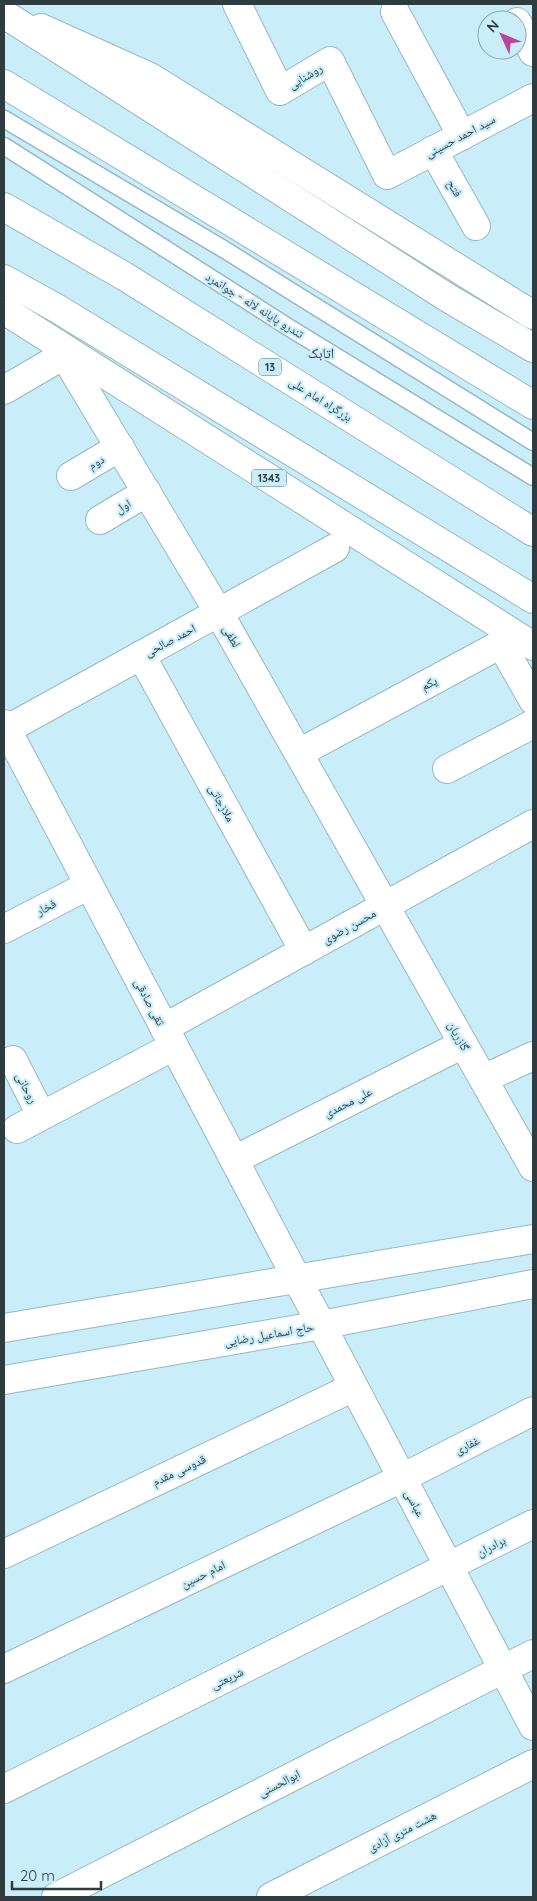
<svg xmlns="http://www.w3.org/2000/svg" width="537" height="1901" font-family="Quicksand,'Noto Naskh Arabic',sans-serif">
  <rect width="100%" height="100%" fill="#caeef9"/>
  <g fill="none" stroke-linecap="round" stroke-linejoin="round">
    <!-- lane casing -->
    <g stroke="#95b8c2" stroke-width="19">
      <g id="lane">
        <polyline points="4,119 225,250 533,442"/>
        <polyline points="4,146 288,327 533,477"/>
      </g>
    </g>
    <!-- street casing -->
    <g stroke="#95b8c2" stroke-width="30">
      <g id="street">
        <polyline points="237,4 280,91 330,61 387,175 533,98"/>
        <polyline points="395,12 462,136"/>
        <polyline points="517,22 533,52"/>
        <polyline points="433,150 476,226"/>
        <polyline points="73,370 219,613 533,1167"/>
        <polyline points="4,390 52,362"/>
        <polyline points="71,476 120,447"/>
        <polyline points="100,520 147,492"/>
        <polyline points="141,655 304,951"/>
        <polyline points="4,724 533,1726"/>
        <polyline points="4,731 335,548"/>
        <polyline points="299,753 501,644 533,700"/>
        <polyline points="447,769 533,724"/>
        <polyline points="4,929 89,885"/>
        <polyline points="164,1028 533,824"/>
        <polyline points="13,1060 41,1115"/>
        <polyline points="483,1079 533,1056"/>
        <polyline points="17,1129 174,1046"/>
        <polyline points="234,1160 463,1044"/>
        <polyline points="4,1554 354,1387"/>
        <polyline points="4,1669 402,1478 533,1411"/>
        <polyline points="4,1789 533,1524"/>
        <polyline points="56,1897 533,1654"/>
        <polyline points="271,1897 533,1764"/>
      </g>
    </g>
    <!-- secondary casing -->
    <g stroke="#95b8c2" stroke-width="30">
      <g id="secondary">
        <polyline points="41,28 150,77 533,315"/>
        <polyline points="4,1328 533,1239"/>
        <polyline points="4,1380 321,1325 533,1284"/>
      </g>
    </g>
    <!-- highway casing -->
    <g stroke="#95b8c2" stroke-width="30">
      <g id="highway">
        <polyline points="4,14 448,298 533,348"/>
        <polyline points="4,84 533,405"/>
        <polyline points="4,207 124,276 533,532"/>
        <polyline points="4,279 58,309 533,599"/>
        <polyline points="4,310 533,646"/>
      </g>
    </g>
    <!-- lane -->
    <use href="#lane" stroke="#fff" stroke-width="16"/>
    <!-- street -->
    <use href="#street" stroke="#fff" stroke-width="28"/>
    <!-- secondary -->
    <use href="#secondary" stroke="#fff" stroke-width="28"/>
    <!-- highway -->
    <use href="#highway" stroke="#fff" stroke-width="28"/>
  </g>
  <g text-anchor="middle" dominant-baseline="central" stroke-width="4.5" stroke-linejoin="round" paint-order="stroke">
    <!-- shield labels -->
    <g fill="#caeef9" stroke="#5d7178" stroke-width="1">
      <rect x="259" y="358.5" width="22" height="17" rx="4"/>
      <rect x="251.5" y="469.5" width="35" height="17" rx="4"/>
    </g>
    <g font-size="11" font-weight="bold" fill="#2e3c40">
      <text x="270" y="367">13</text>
      <text x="269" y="478">1343</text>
    </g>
    <!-- street labels -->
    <g font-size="12" fill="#2e3c40" stroke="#caeef9">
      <text transform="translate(305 76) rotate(-31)">روشنایی</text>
      <text transform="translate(460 136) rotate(-28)">سید احمد حسینی</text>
      <text transform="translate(455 188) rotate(60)">فتح</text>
      <text transform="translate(255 305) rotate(32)">تندرو پایانه لاله - جوانمرد</text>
      <text transform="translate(321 399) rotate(32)">بزرگراه امام علی</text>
      <text transform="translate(96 462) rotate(-30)">دوم</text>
      <text transform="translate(123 506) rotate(-31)">اول</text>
      <text transform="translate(232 636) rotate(60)">لطفی</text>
      <text transform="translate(170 640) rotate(-28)">احمد صالحی</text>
      <text transform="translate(429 683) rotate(-28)">یکم</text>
      <text transform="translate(222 803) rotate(61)">ملازجاتی</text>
      <text transform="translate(46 907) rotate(-28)">فخار</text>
      <text transform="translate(349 926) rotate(-29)">محسن رضوی</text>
      <text transform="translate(150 1002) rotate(62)">تقی صادقی</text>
      <text transform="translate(459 1036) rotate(61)">گازریان</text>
      <text transform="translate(27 1088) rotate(63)">روحانی</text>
      <text transform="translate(348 1102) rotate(-27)">علی محمدی</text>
      <text transform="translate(269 1334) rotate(-10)">حاج اسماعیل رضایی</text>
      <text transform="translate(467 1445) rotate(-27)">غفاری</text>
      <text transform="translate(179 1470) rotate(-25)">قدوسی مقدم</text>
      <text transform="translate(415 1503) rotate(62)">عباسی</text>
      <text transform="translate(491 1546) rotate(-27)">برادران</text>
      <text transform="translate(203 1574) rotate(-26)">امام حسین</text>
      <text transform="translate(227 1678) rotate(-26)">شریعتی</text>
      <text transform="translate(279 1783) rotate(-27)">ابوالحسنی</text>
      <text transform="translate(402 1831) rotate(-27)">هشت متری آزادی</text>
    </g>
    <!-- neighbourhood labels -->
    <g font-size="14" fill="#2e3c40" stroke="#caeef9">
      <text x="321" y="353">اتابک</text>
    </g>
  </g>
  <!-- border -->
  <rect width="537" height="1901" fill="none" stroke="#2e3c40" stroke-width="10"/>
  <!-- north arrow -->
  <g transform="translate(502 35) rotate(314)"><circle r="24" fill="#caeef9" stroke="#8ca7af"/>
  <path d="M0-4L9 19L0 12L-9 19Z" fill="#bc4499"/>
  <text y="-8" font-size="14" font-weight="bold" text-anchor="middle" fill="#2e3c40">N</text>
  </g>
  <!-- scale -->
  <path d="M12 1881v8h89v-8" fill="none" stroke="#2e3c40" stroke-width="2.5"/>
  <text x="20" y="1881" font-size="15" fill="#2e3c40" stroke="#caeef9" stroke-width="4" paint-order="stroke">20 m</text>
</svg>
